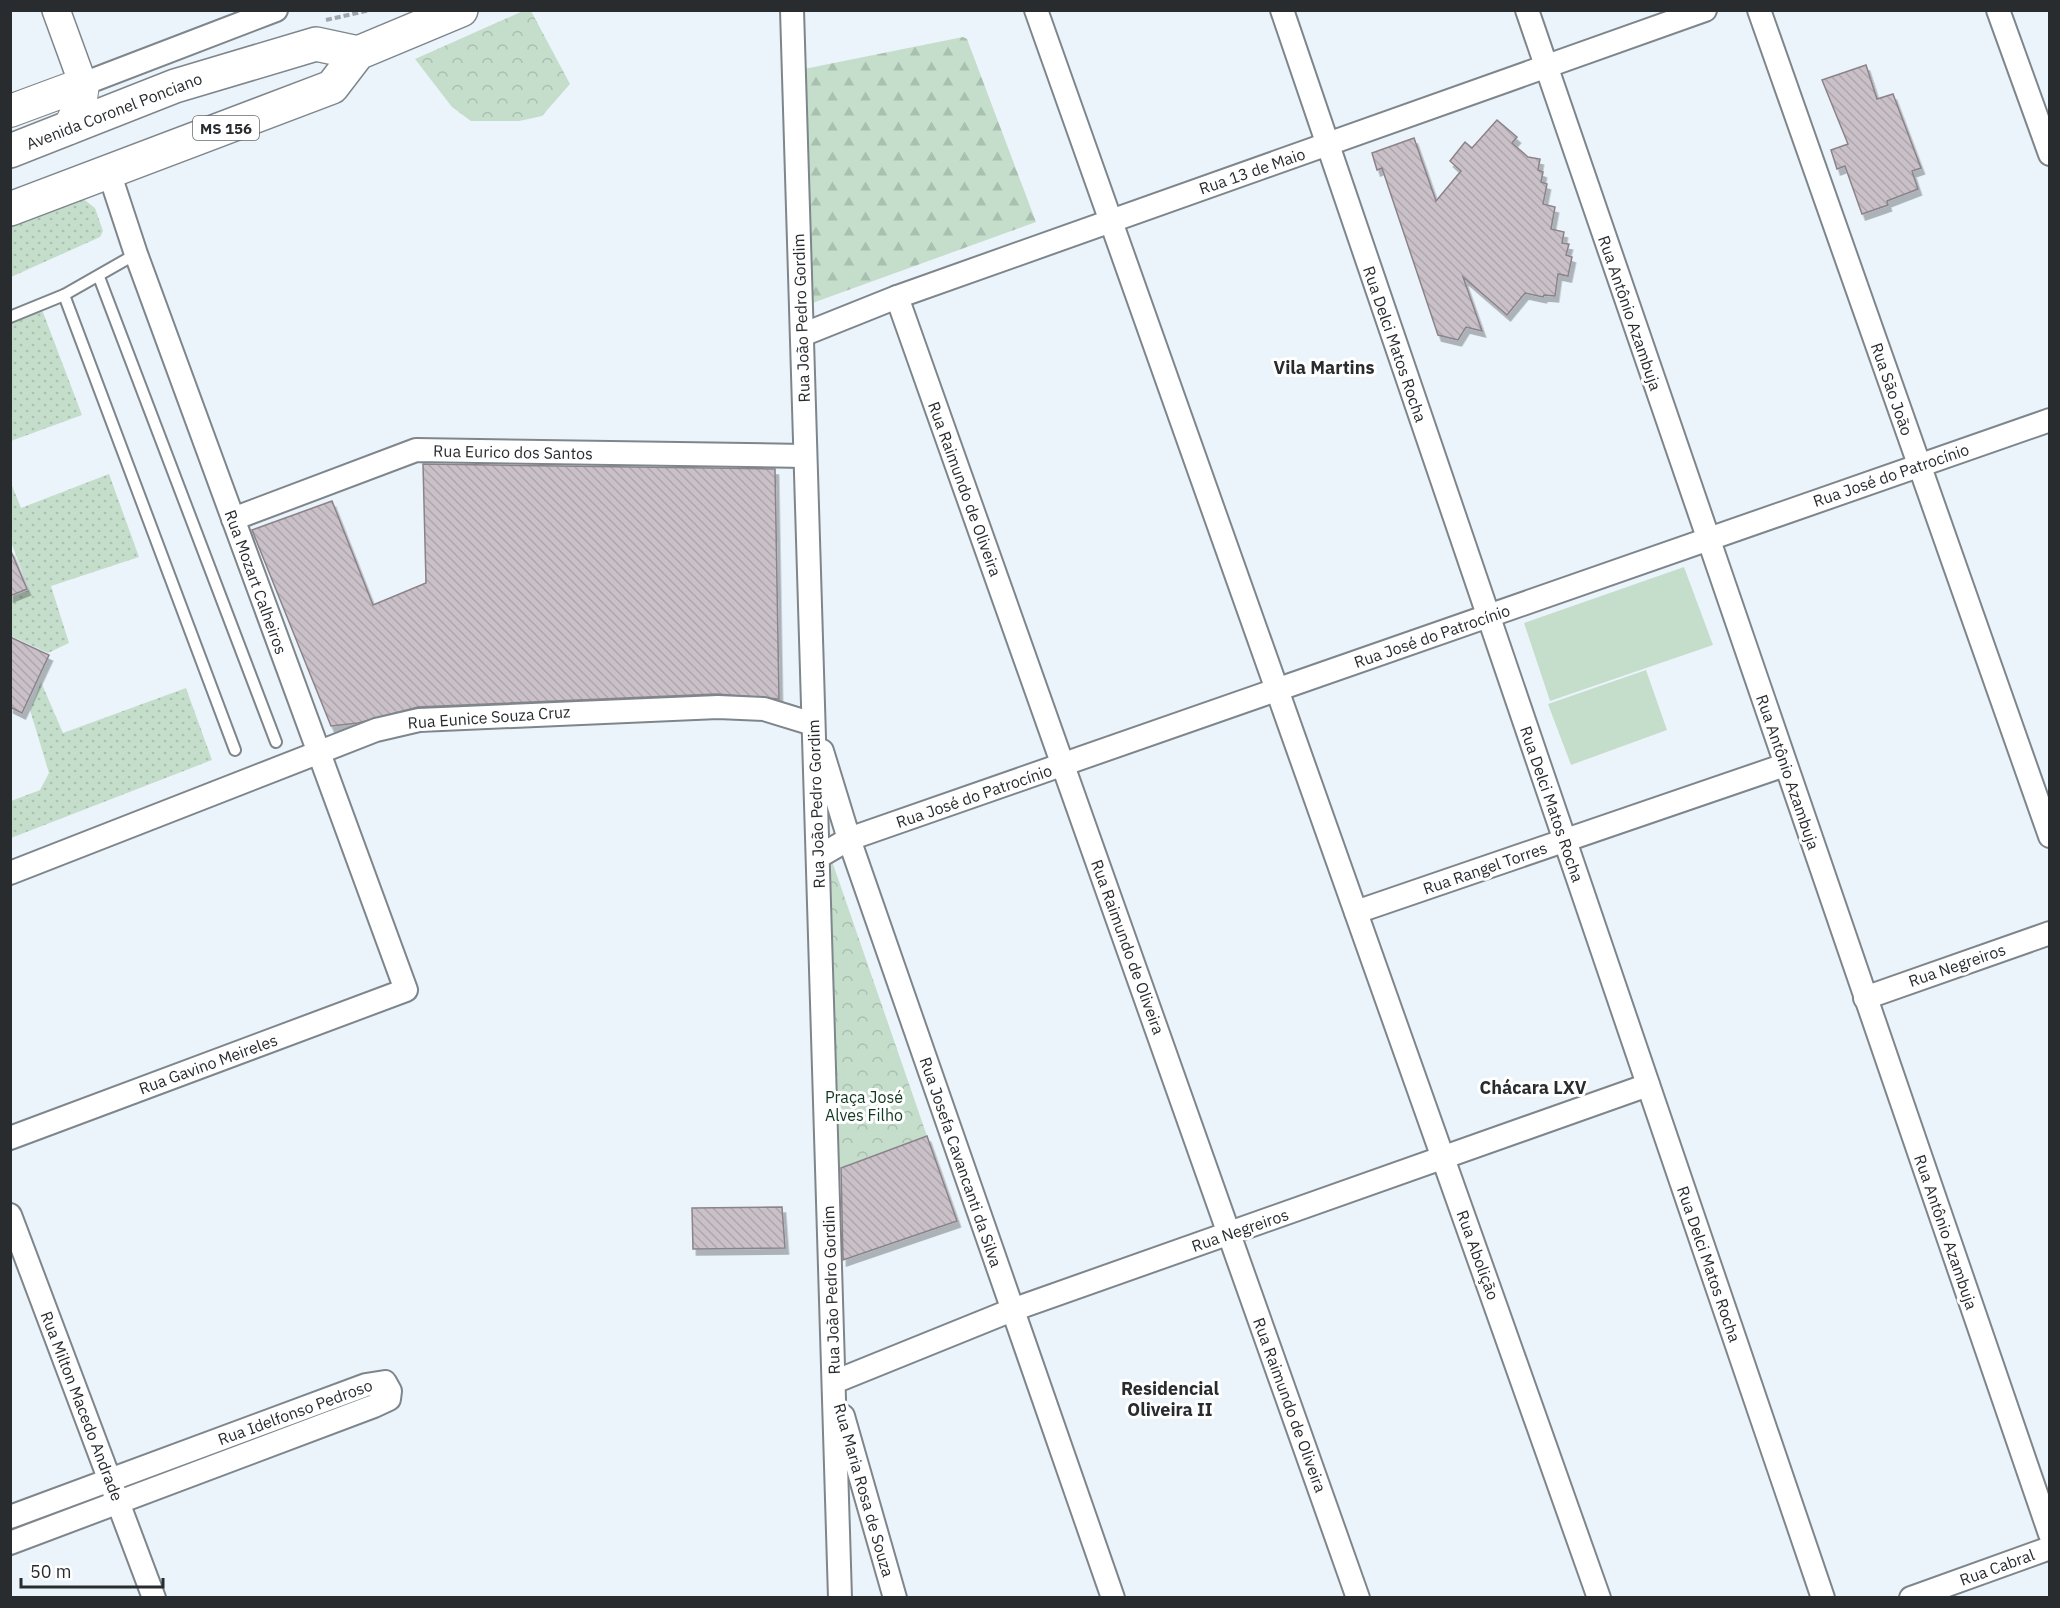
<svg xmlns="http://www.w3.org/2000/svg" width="2060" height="1608" font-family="'IBM Plex Sans',sans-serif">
  <defs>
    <pattern id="grass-dots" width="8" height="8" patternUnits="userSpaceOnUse" patternTransform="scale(1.5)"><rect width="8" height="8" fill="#c5decb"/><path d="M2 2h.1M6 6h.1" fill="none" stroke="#a9bfaf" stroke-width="1.8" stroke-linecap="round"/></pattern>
    <pattern id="forest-firs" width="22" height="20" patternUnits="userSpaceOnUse" patternTransform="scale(1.5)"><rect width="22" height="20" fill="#c5decb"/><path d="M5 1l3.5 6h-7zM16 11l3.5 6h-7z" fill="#a9bfaf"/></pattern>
    <pattern id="park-crowns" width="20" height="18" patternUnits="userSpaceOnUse" patternTransform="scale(1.5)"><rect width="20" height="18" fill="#c5decb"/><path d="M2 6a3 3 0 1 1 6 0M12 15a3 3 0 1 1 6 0" fill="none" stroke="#a9bfaf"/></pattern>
    <pattern id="building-back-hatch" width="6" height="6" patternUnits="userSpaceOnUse" patternTransform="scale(1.5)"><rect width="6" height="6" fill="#cac1c8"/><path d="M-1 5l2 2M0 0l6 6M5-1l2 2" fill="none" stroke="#aea6ac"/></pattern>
    <filter id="shadow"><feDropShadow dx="3.5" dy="6" stdDeviation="0" flood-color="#0004"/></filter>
  </defs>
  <rect width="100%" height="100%" fill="#ebf4fb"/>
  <!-- grass -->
  <g fill="url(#grass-dots)">
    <polygon points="77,194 95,208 103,231 100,237 11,277 10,214"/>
    <polygon points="41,307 82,415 11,441 11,318"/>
    <polygon points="109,474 139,557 51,586 69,643 48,653 11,636 11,597 29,590 11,542 11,483 21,508"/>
    <polygon points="41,682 63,733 186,688 212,760 11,838 11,801 40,790 49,773 30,710"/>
  </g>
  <!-- forest -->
  <polygon fill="url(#forest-firs)" points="963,37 967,39 1036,222 807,305 794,71"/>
  <!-- park -->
  <g fill="url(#park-crowns)">
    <polygon points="523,11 531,11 570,84 542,116 519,121 471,121 452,107 415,59"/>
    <polygon points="832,861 927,1136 817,1177 808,868"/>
  </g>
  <!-- pitch -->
  <g fill="#c5decb">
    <polygon points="1684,567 1713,645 1550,701 1524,623"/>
    <polygon points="1646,670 1667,730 1571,765 1548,704"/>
  </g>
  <!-- building -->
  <g fill="url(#building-back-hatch)" stroke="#8b838a" stroke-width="1.5" filter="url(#shadow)">
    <polygon points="1866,65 1877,99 1893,94 1921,168 1912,171 1918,189 1887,201 1888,205 1862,214 1845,166 1837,169 1831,150 1848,144 1822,80"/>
    <polygon points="1497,120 1517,137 1512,143 1528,157 1540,159 1538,170 1543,172 1541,182 1547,184 1543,204 1555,207 1551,229 1564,232 1562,243 1569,244 1566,255 1572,257 1568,276 1558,274 1555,296 1544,295 1543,297 1525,293 1507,315 1463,277 1482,331 1466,327 1458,340 1438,335 1382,168 1377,170 1372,153 1414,138 1436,201 1461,171 1450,161 1465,142 1472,148"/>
    <polygon points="423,464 775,469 779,699 717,694 418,707 358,723 331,726 252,530 332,501 373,605 426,583"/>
    <polygon points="10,549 27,589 10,596"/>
    <polygon points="10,637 49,655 22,713 10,707"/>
    <polygon points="927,1136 957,1221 843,1260 841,1168"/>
    <polygon points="782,1207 785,1248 693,1249 692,1208"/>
  </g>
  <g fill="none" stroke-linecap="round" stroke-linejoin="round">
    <!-- service casing -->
    <g stroke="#7e868c" stroke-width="14">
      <g id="service">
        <polyline points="99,277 276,742"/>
        <polyline points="64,295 235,750"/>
        <polyline points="10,317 64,295 136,254"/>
      </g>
    </g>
    <!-- minor casing -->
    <g stroke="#7e868c" stroke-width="26">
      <g id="minor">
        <polyline points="792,10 840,1598"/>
        <polyline points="1036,10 1599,1598"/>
        <polyline points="1282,10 1823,1598"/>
        <polyline points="1527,10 2050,1534"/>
        <polyline points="1759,10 2050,836"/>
        <polyline points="1998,10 2050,154"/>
        <polyline points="83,84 276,10"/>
        <polyline points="897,297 1358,1598"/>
        <polyline points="802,335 897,297 1705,10"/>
        <polyline points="233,519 416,450 805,456"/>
        <polyline points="822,751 849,839 1113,1598"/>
        <polyline points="818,857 849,839 2050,420"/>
        <polyline points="10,873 376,730 419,720 718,707 764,709 813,724"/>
        <polyline points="1356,912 1785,765"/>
        <polyline points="1865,998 2050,933"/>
        <polyline points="10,1138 406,990 136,254 109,172"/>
        <polyline points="10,1215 154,1598"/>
        <polyline points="834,1382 1012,1310 1648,1085"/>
        <polyline points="843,1416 895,1598"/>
        <polyline points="10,1517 366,1385 385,1382 390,1391 389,1399 374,1406 10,1543"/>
        <polyline points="1911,1598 2050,1548"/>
      </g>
    </g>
    <!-- tertiary casing -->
    <g stroke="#7e868c" stroke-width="30">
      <polyline id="tertiary" points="56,10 83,84"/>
    </g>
    <!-- secondary casing -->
    <g stroke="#7e868c" stroke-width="34">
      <polyline id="secondary" points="10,111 83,84 80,106 69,128"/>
    </g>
    <!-- primary casing -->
    <g stroke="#7e868c" stroke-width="36">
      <g id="primary">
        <polyline points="10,151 175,86 316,44 358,53"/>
        <polyline points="10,209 332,87 358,53 461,10"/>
      </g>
    </g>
    <!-- path -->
    <polyline stroke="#9fa6ac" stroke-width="4" stroke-dasharray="6 3" stroke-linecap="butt" points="326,20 370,10"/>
    <!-- service -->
    <use href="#service" stroke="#fff" stroke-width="10"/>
    <!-- minor -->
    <use href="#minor" stroke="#fff" stroke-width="22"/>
    <!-- tertiary -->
    <use href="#tertiary" stroke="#fff" stroke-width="27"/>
    <!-- secondary -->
    <use href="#secondary" stroke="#fff" stroke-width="32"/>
    <!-- primary -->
    <use href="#primary" stroke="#fff" stroke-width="33"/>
  </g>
  <g text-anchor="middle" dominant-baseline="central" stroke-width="6" stroke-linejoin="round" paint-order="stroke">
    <!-- shield labels -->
    <rect fill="#fff" stroke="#696b6d" stroke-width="1.5" x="193" y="116" width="66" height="24" rx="4.5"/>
    <g font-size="15" font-weight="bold" fill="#292c2f">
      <text x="226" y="128">MS 156</text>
    </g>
    <!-- street labels -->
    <g font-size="16" fill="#292c2f" stroke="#fff">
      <text transform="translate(114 111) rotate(-21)">Avenida Coronel Ponciano</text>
      <text transform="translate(1252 171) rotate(-19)">Rua 13 de Maio</text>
      <text transform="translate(1630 313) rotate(71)">Rua Antônio Azambuja</text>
      <text transform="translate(801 318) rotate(-92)">Rua João Pedro Gordim</text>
      <text transform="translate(1395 344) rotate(71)">Rua Delci Matos Rocha</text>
      <text transform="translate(1892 389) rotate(71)">Rua São João</text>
      <text transform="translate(513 452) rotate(1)">Rua Eurico dos Santos</text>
      <text transform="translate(1891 475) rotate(-19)">Rua José do Patrocínio</text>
      <text transform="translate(965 489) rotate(70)">Rua Raimundo de Oliveira</text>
      <text transform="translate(256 582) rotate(70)">Rua Mozart Calheiros</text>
      <text transform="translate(1432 636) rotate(-19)">Rua José do Patrocínio</text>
      <text transform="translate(489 717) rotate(-4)">Rua Eunice Souza Cruz</text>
      <text transform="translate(1788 772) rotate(71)">Rua Antônio Azambuja</text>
      <text transform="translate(974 796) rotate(-19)">Rua José do Patrocínio</text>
      <text transform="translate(816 804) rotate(-92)">Rua João Pedro Gordim</text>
      <text transform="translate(1552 804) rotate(71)">Rua Delci Matos Rocha</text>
      <text transform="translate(1485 868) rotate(-19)">Rua Rangel Torres</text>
      <text transform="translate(1128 947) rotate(70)">Rua Raimundo de Oliveira</text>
      <text transform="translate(1957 965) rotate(-19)">Rua Negreiros</text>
      <text transform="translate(208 1064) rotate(-20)">Rua Gavino Meireles</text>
      <text transform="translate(961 1162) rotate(71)">Rua Josefa Cavancanti da Silva</text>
      <text transform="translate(1240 1230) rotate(-19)">Rua Negreiros</text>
      <text transform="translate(1946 1232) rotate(71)">Rua Antônio Azambuja</text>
      <text transform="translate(1478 1255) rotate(70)">Rua Abolição</text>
      <text transform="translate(1709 1264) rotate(71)">Rua Delci Matos Rocha</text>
      <text transform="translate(831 1290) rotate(-92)">Rua João Pedro Gordim</text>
      <text transform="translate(1290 1405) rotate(70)">Rua Raimundo de Oliveira</text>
      <text transform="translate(82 1406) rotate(69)">Rua Milton Macedo Andrade</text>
      <text transform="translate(295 1412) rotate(-20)">Rua Idelfonso Pedroso</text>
      <text transform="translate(864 1490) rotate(74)">Rua Maria Rosa de Souza</text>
      <text transform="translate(1997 1567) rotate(-20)">Rua Cabral</text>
    </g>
    <!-- park labels -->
    <g font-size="16" fill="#0f3920" stroke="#fff">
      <text x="864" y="1097">Praça José<tspan x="864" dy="18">Alves Filho</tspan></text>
    </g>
    <!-- neighbourhood labels -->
    <g font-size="18" font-weight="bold" fill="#292c2f" stroke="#fff">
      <text x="1324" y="367">Vila Martins</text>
      <text x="1533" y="1087">Chácara LXV</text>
      <text x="1170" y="1388">Residencial<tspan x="1170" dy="21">Oliveira II</tspan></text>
    </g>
  </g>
  <!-- border -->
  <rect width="2060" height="1608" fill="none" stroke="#292c2f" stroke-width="24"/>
  <!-- scale -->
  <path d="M21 1578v9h142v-9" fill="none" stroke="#292c2f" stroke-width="3"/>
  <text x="30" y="1578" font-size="18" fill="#292c2f" stroke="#ffffff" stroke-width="4.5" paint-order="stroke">50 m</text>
</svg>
